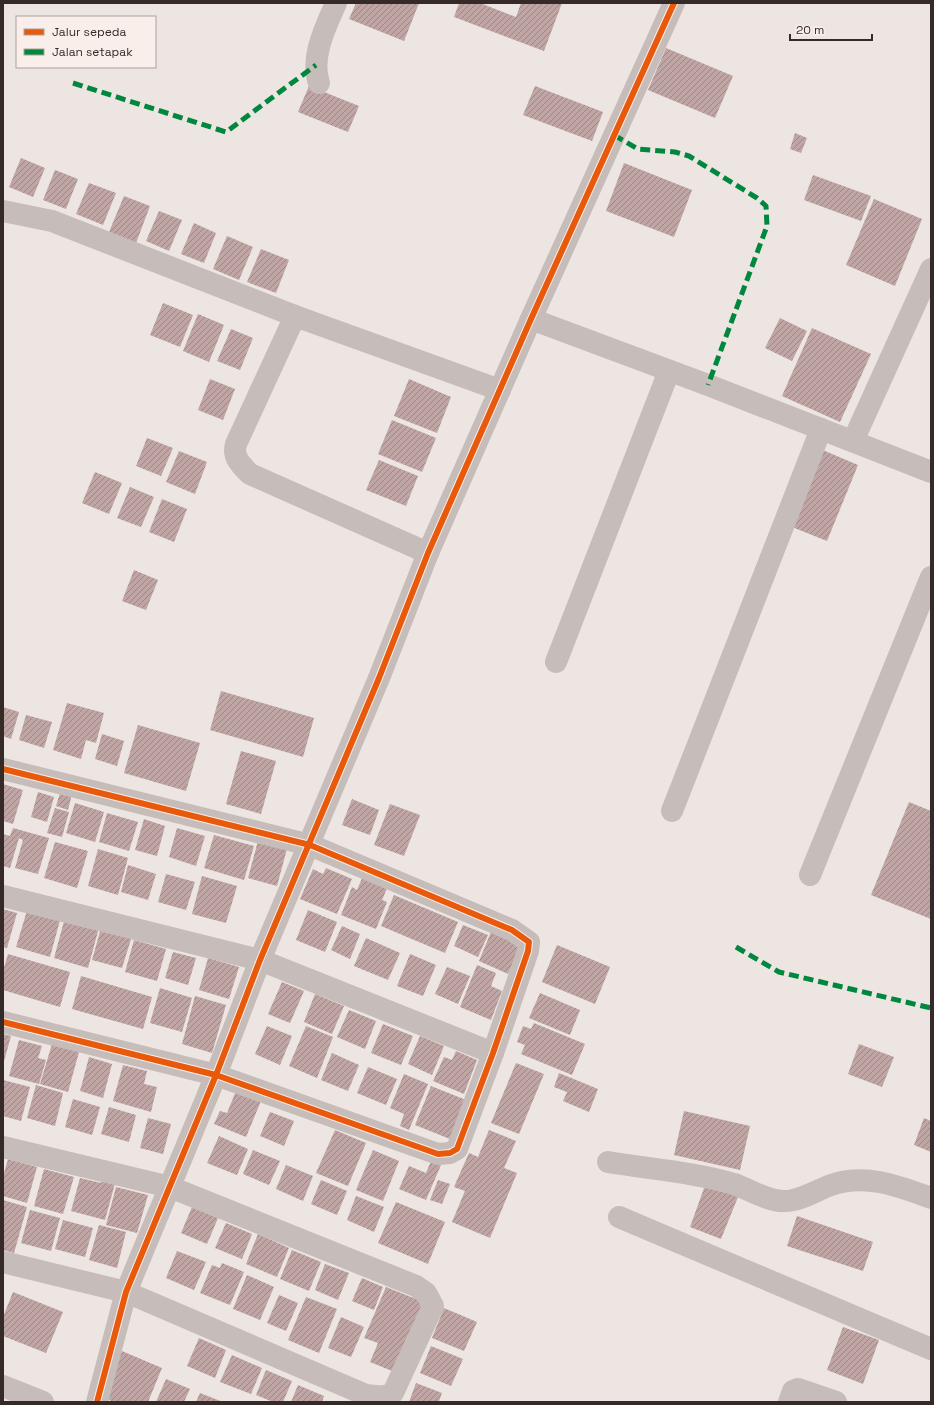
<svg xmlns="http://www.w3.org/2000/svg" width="934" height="1405" font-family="'Space Grotesk',sans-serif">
  <defs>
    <pattern id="building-hatch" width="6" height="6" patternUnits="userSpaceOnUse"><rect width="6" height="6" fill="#bfa6a4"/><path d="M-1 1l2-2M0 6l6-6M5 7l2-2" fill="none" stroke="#9c8786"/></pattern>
  </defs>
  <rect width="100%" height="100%" fill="#ece5e2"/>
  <!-- building -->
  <g fill="url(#building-hatch)">
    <polygon points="356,3 419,3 404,41 349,19"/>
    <polygon points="459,3 480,3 516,17 521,3 562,3 544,51 454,17"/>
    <polygon points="666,48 733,76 715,118 648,90"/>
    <polygon points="309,86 359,106 348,132 298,112"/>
    <polygon points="535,86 603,112 592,141 523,115"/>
    <polygon points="795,133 807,138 801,153 790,149"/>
    <polygon points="21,158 45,168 33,197 9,187"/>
    <polygon points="624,163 692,190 674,237 606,211"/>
    <polygon points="55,170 78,179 66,209 43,200"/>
    <polygon points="813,175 871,196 861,221 804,200"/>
    <polygon points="89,183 116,193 103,225 76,214"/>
    <polygon points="124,196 150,206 136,243 109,232"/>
    <polygon points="874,199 922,219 895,286 846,265"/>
    <polygon points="159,211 182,220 169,251 146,241"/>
    <polygon points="194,223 216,233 204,263 181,254"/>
    <polygon points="227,236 253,247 239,280 213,269"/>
    <polygon points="261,249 289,260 276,293 247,282"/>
    <polygon points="163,303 193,315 180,347 150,335"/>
    <polygon points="198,314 224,325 209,362 183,351"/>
    <polygon points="780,318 807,331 792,361 765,348"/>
    <polygon points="812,328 871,354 840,422 782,396"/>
    <polygon points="231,329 253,338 240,370 217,361"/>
    <polygon points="210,379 235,389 223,420 198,410"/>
    <polygon points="409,379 451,397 437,433 394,416"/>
    <polygon points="392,420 436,438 422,472 378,454"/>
    <polygon points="147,438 173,448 161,476 136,466"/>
    <polygon points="818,448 858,465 827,541 787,525"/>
    <polygon points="179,451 207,462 195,494 166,482"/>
    <polygon points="379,460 418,476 406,506 366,490"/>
    <polygon points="95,472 122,483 109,514 82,503"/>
    <polygon points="130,487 154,497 141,527 117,518"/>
    <polygon points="162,499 187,509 174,542 149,532"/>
    <polygon points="134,570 158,580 146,610 122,601"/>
    <polygon points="221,691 314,718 303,757 210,730"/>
    <polygon points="67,703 104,713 96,743 86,740 81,759 53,750"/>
    <polygon points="3,707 19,712 11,739 3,736"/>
    <polygon points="26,715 52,722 44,748 19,740"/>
    <polygon points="138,725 200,743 186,791 124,773"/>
    <polygon points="102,734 124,741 117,766 95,759"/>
    <polygon points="241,751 276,761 261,814 226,804"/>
    <polygon points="3,784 23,790 13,824 3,821"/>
    <polygon points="62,787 73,790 68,810 56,806"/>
    <polygon points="38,792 54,797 47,822 31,817"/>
    <polygon points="352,799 379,810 370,835 342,825"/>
    <polygon points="909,802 931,811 931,919 871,895"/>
    <polygon points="75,803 104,812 95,842 66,833"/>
    <polygon points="390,804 420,815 404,856 374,845"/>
    <polygon points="55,808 69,812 62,837 47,833"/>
    <polygon points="107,813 138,822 129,851 99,842"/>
    <polygon points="144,819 165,826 157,856 135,850"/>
    <polygon points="13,828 49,838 38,874 15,868 23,840 19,838 10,868 3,866 3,834 10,836"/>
    <polygon points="177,828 205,836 196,866 169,857"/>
    <polygon points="214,835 254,846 244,880 204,868"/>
    <polygon points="259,837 288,845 277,886 248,878"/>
    <polygon points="55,842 88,851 77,888 44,878"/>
    <polygon points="98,849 128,858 118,895 88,886"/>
    <polygon points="128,865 156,874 148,900 121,892"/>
    <polygon points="326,868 352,879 337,914 300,899 313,869 323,874"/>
    <polygon points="166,874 195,882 186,910 158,902"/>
    <polygon points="202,876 237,886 226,923 192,914"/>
    <polygon points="363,876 388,886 382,900 387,902 376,929 341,915 352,887 357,890"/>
    <polygon points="394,895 458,922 445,953 381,926"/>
    <polygon points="29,904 62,913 50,957 16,947"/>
    <polygon points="3,909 17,913 7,948 3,947"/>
    <polygon points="308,910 337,922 325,952 296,940"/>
    <polygon points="66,914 100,924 88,968 54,958"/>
    <polygon points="463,925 488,935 478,957 454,946"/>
    <polygon points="342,926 360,934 350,959 331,950"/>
    <polygon points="101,928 132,936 122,968 92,960"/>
    <polygon points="491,932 521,945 508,974 479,961"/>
    <polygon points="366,938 400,953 388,980 354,966"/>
    <polygon points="134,940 166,949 157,981 125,972"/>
    <polygon points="557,945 610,967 595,1004 542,982"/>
    <polygon points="173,952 196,958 188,985 165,978"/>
    <polygon points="8,954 70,972 60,1007 3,990 3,971"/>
    <polygon points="410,954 436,965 423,996 397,986"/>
    <polygon points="208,958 239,967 229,999 199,990"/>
    <polygon points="477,965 496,973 491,986 502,991 491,1020 460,1007"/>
    <polygon points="447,967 470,976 458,1004 435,994"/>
    <polygon points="81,976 152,997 143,1029 72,1009"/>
    <polygon points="282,982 304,991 290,1023 268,1014"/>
    <polygon points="160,988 192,998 182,1032 150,1023"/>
    <polygon points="540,993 580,1010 570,1035 529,1018"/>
    <polygon points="315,994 344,1006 332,1034 304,1022"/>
    <polygon points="195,996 226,1005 212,1053 182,1044"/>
    <polygon points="349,1010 376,1021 365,1049 337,1037"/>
    <polygon points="534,1023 585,1044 572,1075 521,1054 525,1045 517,1042 523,1026 531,1029"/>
    <polygon points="383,1024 413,1036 401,1065 371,1053"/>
    <polygon points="267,1026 292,1036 280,1065 255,1054"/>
    <polygon points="306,1026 333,1037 317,1078 289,1066"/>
    <polygon points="3,1034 11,1036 3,1065"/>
    <polygon points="420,1036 444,1046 432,1075 408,1064"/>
    <polygon points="19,1040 42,1046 38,1058 46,1060 39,1084 9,1076"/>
    <polygon points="52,1044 79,1052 68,1092 40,1084"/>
    <polygon points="859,1044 894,1057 882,1087 848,1074"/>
    <polygon points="456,1051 477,1060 464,1094 433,1081 444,1057 452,1060"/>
    <polygon points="332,1053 359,1065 348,1091 321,1080"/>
    <polygon points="89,1057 112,1064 103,1098 80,1091"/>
    <polygon points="516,1063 544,1074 519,1134 491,1123"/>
    <polygon points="123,1065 147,1071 144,1084 157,1087 151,1112 113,1101"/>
    <polygon points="368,1067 397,1079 386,1105 357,1093"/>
    <polygon points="559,1073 598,1089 589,1112 563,1101 567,1092 554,1087"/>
    <polygon points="404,1074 428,1084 409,1130 400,1126 404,1114 390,1108"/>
    <polygon points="3,1080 30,1087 21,1121 3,1116"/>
    <polygon points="36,1085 63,1093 55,1126 27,1118"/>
    <polygon points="431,1086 466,1100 450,1139 415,1125"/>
    <polygon points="236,1091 261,1101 246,1137 214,1124 220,1111 227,1113"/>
    <polygon points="73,1099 100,1107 92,1135 65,1127"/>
    <polygon points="109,1107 136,1115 129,1142 101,1134"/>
    <polygon points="684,1111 750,1126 740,1170 674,1155"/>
    <polygon points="270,1112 294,1121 284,1146 260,1136"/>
    <polygon points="148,1118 171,1124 163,1154 140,1148"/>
    <polygon points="924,1118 931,1121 931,1152 914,1145"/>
    <polygon points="335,1130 366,1143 348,1186 316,1173"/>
    <polygon points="489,1130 516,1141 504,1168 517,1173 490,1238 452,1222 465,1191 454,1187 469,1153 478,1157"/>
    <polygon points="219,1136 248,1149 237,1175 207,1163"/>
    <polygon points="253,1150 280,1161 269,1185 243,1174"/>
    <polygon points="373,1150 399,1161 383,1201 356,1190"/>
    <polygon points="8,1159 37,1167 27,1203 3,1196 3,1177"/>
    <polygon points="431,1161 441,1165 426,1200 399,1189 409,1166 426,1173"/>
    <polygon points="286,1165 313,1176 303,1201 276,1189"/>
    <polygon points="44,1169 74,1177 63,1214 34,1206"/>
    <polygon points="104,1172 117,1176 105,1220 71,1211 80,1178 101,1183"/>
    <polygon points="321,1180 347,1191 337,1215 311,1204"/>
    <polygon points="438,1180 450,1184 442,1204 430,1200"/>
    <polygon points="707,1180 740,1192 721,1239 690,1227"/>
    <polygon points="116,1187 148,1195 137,1233 106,1225"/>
    <polygon points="356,1196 384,1207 374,1232 347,1220"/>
    <polygon points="3,1200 27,1207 14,1253 3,1250"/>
    <polygon points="396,1202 445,1222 428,1264 378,1243"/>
    <polygon points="192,1207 218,1218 207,1244 181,1233"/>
    <polygon points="30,1210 60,1218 51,1251 21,1243"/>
    <polygon points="797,1216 873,1242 863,1271 787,1246"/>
    <polygon points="63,1220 93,1228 85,1257 55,1249"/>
    <polygon points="226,1223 252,1234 242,1259 215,1248"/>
    <polygon points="99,1225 126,1232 117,1268 89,1260"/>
    <polygon points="258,1234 289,1248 277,1277 246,1264"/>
    <polygon points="292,1250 321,1262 309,1291 280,1279"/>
    <polygon points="177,1251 206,1262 194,1290 166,1278"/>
    <polygon points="222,1263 244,1272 230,1305 200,1293 212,1265 220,1268"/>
    <polygon points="325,1264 349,1273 338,1300 315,1290"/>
    <polygon points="247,1275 274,1287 260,1320 233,1309"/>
    <polygon points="362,1278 383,1287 374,1310 352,1301"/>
    <polygon points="386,1287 426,1303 397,1373 370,1362 378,1343 364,1338"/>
    <polygon points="13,1292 63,1312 46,1353 3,1336 3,1317"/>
    <polygon points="279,1295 298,1303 286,1331 267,1323"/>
    <polygon points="306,1297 337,1309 319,1353 288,1340"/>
    <polygon points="444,1308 477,1322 464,1351 432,1338"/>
    <polygon points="341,1317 364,1327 351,1357 328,1348"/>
    <polygon points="843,1327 879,1340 863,1384 827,1370"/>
    <polygon points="199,1338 226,1350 215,1378 187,1366"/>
    <polygon points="431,1346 463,1359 451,1386 420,1373"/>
    <polygon points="122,1351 162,1368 148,1402 114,1402 102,1397"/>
    <polygon points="232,1355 262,1368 251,1394 220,1382"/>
    <polygon points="266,1370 292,1381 283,1402 273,1402 256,1395"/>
    <polygon points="166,1379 190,1389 184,1402 156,1402"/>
    <polygon points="416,1383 442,1393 439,1401 442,1402 409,1402"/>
    <polygon points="298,1385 324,1396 322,1402 291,1402"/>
    <polygon points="200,1393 223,1402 196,1402"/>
  </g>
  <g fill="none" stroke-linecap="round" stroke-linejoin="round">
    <!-- minor -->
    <g stroke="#c6bdba" stroke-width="22">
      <path d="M319,83C310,57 326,26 336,3"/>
      <polyline points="3,211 52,221 295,316 500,390"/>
      <path d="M295,316L236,444C232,457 241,465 250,474L428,553"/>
      <polyline points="531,319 708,385 931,472"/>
      <polyline points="853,441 931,269"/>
      <polyline points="556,662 669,371"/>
      <polyline points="3,769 310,845 512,930 529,942 528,951 493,1053 457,1149 450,1153 438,1154 216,1075 3,1022"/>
      <polyline points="672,811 821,429"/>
      <polyline points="810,875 931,577"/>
      <polyline points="3,896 260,960 493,1053"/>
      <path d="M3,1147L170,1187L416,1286L426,1293L433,1306L393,1393C384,1398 376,1396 366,1395L126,1292L3,1262"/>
      <path d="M608,1162C649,1169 693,1172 734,1184C749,1189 768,1202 785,1201C800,1201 817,1190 831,1185C866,1173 898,1186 931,1198"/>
      <polyline points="619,1217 931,1349"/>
      <polyline points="3,1386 43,1402"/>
      <polyline points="97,1402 126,1292 216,1075 260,960 379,678 428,553 531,319 674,3"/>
      <polyline points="789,1402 793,1391 798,1389 836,1402"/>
    </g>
    <!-- quiet -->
    <g stroke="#00873e" stroke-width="5" stroke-dasharray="10 5" stroke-linecap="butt">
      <polyline points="73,83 226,132 316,65"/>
      <polyline points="614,135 638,149 675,152 689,156 757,198 766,206 767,226 708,385"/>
      <polyline points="736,947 779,972 931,1008"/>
    </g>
    <!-- cycleway casing -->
    <g stroke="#f9eee9" stroke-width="8">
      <g id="cycleway">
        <polyline points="3,769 310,845 512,930 529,942 528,951 493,1053 457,1149 450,1153 438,1154 216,1075 3,1022"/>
        <polyline points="97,1402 126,1292 216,1075 260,960 379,678 428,553 531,319 674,3"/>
      </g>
    </g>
    <!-- cycleway -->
    <use href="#cycleway" stroke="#e8590c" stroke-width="6"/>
  </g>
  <!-- border -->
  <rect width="934" height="1405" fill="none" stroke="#362a29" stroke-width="8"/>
  <!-- legend -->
  <rect x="16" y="16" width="140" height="52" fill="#f9eee9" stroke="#aba09c"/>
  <rect x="24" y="29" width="20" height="6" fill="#e8590c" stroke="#aba09c"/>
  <text x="52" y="36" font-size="12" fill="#362a29">Jalur sepeda</text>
  <rect x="24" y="49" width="20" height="6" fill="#00873e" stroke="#aba09c"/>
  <text x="52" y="56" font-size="12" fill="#362a29">Jalan setapak</text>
  <!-- scale -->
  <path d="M790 34v6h82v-6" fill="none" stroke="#362a29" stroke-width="2"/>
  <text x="796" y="34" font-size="12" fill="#362a29" stroke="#f9eee9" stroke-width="3" paint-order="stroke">20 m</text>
</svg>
